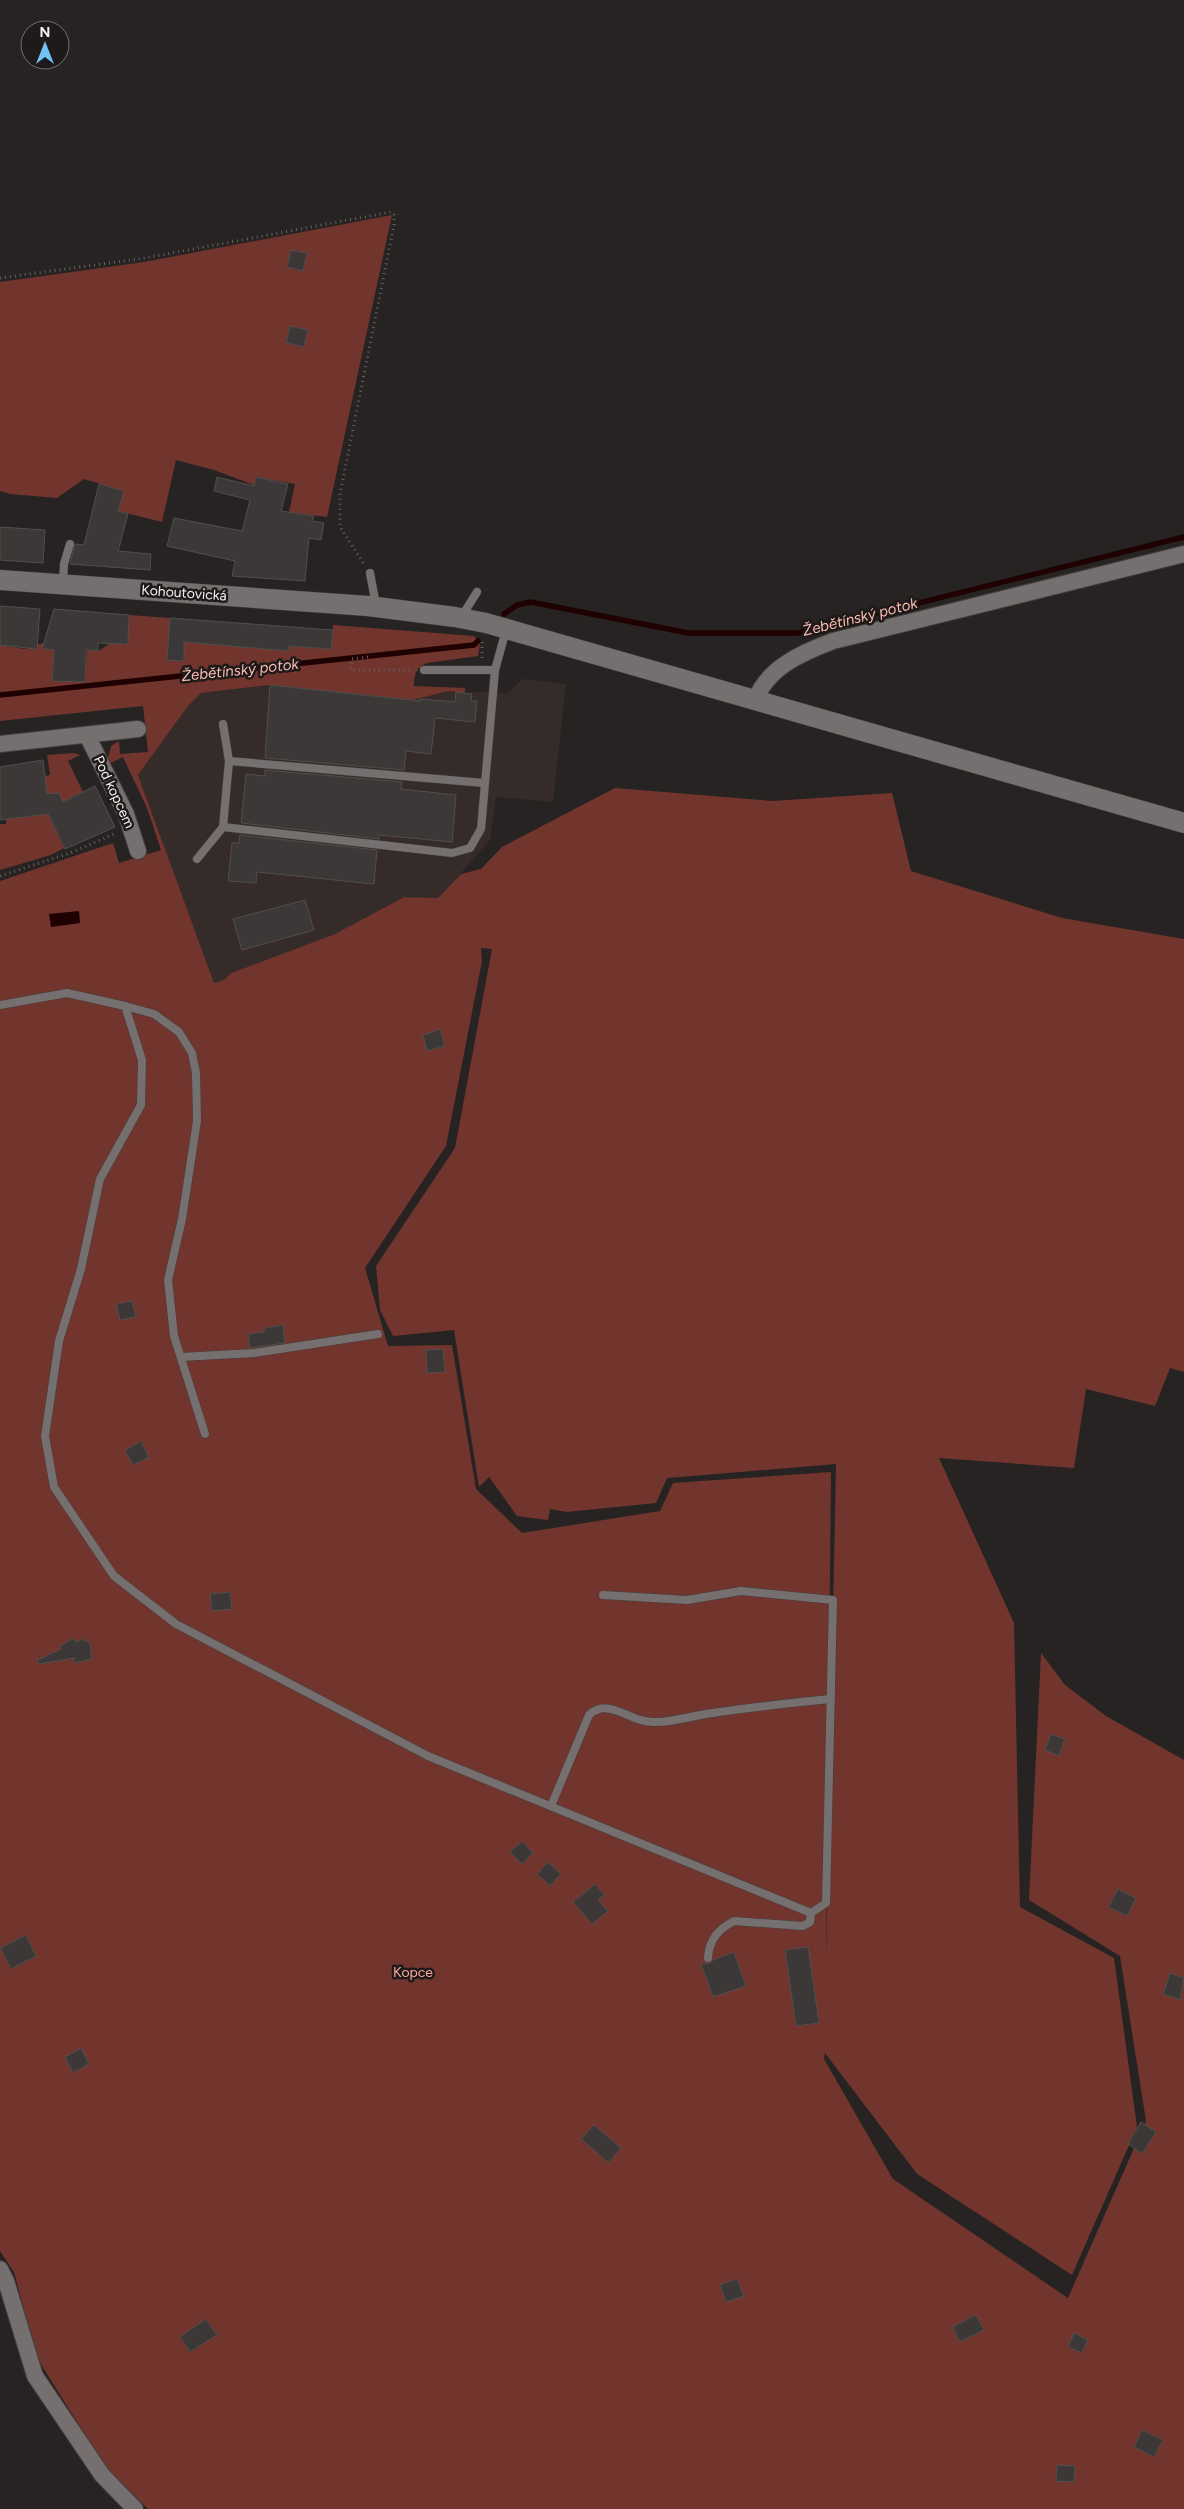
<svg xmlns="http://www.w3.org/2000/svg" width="1184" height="2509" font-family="Figtree,sans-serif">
  <rect width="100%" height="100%" fill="#272323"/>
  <!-- built -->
  <polygon fill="#352b29" points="523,679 566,684 553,802 496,797 490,840 438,899 404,897 335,934 231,973 224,980 214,983 138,775 188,706 201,693 262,686 412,700 449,691 465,693 493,691 506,694"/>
  <!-- green -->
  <g fill="#71352e" fill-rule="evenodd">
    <polygon points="392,215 327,517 289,512 295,484 256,477 254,485 214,470 176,460 162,522 118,511 124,491 84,479 57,498 10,494 0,491 0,282 144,262"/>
    <path d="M129,615L170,618L184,660V642L288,651L289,646L331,649L333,625L474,636L480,644L478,656L427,663C416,668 414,674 414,686L465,688V693L449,691L412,700L270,685L201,693L188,706L138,775L214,983L224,980L231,973L335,934L404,897L438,898L461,874L481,869L502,847L615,788L772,801L892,793L911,871L1062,918L1184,939V1372L1170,1368L1155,1406L1086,1389L1074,1468L939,1458L1014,1623L1020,1907L1114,1958L1137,2127L1072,2275L917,2174L825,2053L824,2059L893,2179L1068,2298L1146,2121L1120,1956L1029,1900L1041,1653L1065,1685L1106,1716L1184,1760V2509H148L106,2468L37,2358L14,2272L0,2251V881L113,843L119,863L161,850L147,808L123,757L111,763L108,758L111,746L119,741L120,754L148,752L143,706L0,721V645L25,649L46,642L54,643L52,681L85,682L87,650L98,651L111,643L127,644ZM481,948L492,949L455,1148L376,1266L380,1310L393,1336L454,1330L479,1487L489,1477L517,1516L548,1520L550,1509L567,1512L656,1503L667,1478L836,1464L826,1967L831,1472L673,1483L660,1511L522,1533L476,1489L452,1345L388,1346L365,1268L446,1146L482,961Z"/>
    <polygon points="74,753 80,755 68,761 83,792 63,802 58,793 45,794 44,776 50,775 47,755"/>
    <polygon points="48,814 64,848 51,855 0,870 0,824 6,824 6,819"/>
  </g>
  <!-- water -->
  <polygon fill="#1f0101" points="79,911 80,923 51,927 49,914"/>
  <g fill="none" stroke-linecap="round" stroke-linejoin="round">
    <!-- stream -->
    <g stroke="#1f0101" stroke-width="5.5">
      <polyline points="504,614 517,605 531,602 688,633 798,633 1184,537"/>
      <polyline points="0,695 474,645 478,641"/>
    </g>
  </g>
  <!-- building -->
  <g fill="#3c3837" stroke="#524e4d">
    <polygon points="291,250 307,253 303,271 287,267"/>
    <polygon points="290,326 308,330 304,347 286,343"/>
    <polygon points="217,477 254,486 256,477 288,484 281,511 314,516 312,521 324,523 321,540 309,538 305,581 232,576 235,561 167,546 174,518 242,531 250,500 214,491"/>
    <polygon points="99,484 124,491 118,511 128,514 118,551 151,554 150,570 70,564 75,544 84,545"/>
    <polygon points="0,527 45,530 43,563 0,560"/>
    <polygon points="0,606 40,609 37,649 0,645"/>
    <polygon points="54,609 129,615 128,644 98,643 98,651 86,650 85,682 52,681 54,650 42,649"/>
    <polygon points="170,618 333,630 331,649 289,646 289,651 184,642 184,661 167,660"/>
    <polygon points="270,685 420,701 420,699 455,702 456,692 472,694 471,701 477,701 475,722 435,718 431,754 406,751 404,770 265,758"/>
    <polygon points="43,760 47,794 59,793 63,802 95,786 115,827 65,849 48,814 0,820 0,767"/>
    <polygon points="265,770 402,782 401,789 456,795 452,842 379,835 379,839 241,823 246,774 265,776"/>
    <polygon points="240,835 377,850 374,884 257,872 256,883 228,881 232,843 239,843"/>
    <polygon points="305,900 314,930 242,950 233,919"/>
    <polygon points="440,1029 445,1046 427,1051 423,1035"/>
    <polygon points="132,1301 136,1317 120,1320 116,1304"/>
    <polygon points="283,1325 285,1343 250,1348 248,1334 264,1332 264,1328"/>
    <polygon points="443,1349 445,1372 427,1373 426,1350"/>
    <polygon points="141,1441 149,1457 133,1465 125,1450"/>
    <polygon points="230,1592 232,1609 212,1611 210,1594"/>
    <polygon points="74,1638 76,1642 82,1639 90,1643 92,1659 74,1663 74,1658 39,1664 37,1660 61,1649 60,1646"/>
    <polygon points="1051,1734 1065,1739 1059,1756 1045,1750"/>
    <polygon points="522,1841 533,1853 522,1864 510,1852"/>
    <polygon points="548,1862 561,1874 550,1886 537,1874"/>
    <polygon points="595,1884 605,1895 598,1900 608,1911 592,1924 573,1902"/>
    <polygon points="1118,1889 1136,1898 1127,1916 1108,1907"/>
    <polygon points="26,1935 36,1956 11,1969 0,1948"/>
    <polygon points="808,1947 819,2023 796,2026 785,1950"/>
    <polygon points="734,1952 746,1986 713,1997 701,1964 710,1963 713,1960"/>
    <polygon points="1170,1973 1184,1978 1180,2000 1163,1994"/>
    <polygon points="81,2048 89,2064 73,2073 65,2057"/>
    <polygon points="1141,2122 1156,2132 1142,2154 1128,2144"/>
    <polygon points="594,2125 621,2148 609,2163 581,2139"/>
    <polygon points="737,2279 744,2296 726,2302 720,2285"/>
    <polygon points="976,2315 984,2330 960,2342 952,2327"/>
    <polygon points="206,2319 217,2335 190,2352 180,2337"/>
    <polygon points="1074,2333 1088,2340 1082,2353 1068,2347"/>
    <polygon points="1142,2430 1163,2440 1154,2457 1134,2447"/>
    <polygon points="1057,2465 1075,2466 1074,2482 1056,2481"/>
  </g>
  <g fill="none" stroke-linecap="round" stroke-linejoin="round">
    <!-- service casing -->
    <g stroke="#423f3e" stroke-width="9">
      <g id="service">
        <polyline points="370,573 376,605"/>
        <polyline points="63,583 64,564 70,544"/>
        <polyline points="462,616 477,592"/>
        <polyline points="424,670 495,670"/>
        <polyline points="229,761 484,783"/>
        <polyline points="223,827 452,853 470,848 481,829 495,670 506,630"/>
        <polyline points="197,859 223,827 229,761 223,724"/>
        <polyline points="0,1005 67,993 125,1006 142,1060 141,1105 100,1179 81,1269 59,1341 45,1436 54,1487 114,1576 176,1624 428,1756 811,1913"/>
        <polyline points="125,1006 154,1014 179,1032 192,1053 196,1073 197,1121 182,1219 168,1280 174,1336 205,1434"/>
        <polyline points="181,1357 254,1353 378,1334"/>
        <path d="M603,1595L687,1600L741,1591L833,1600L826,1903L811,1913L810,1922L803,1926L734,1921C719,1929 709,1939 708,1958"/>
        <path d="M551,1806L589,1715C609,1696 631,1724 656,1722C675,1722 694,1715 713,1713C752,1707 792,1703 831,1699"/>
      </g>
    </g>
    <!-- minor casing -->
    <g stroke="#423f3e" stroke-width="18">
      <g id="minor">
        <path d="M755,701C767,668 801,653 833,641L1184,554"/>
        <polyline points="87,735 126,814 138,851"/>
        <polyline points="0,744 138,729"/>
        <polyline points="0,2269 6,2281 35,2376 102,2475 135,2509"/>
      </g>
    </g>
    <!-- tertiary casing -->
    <g stroke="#423f3e" stroke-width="21">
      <polyline id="tertiary" points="0,580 368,606 455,617 486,623 1184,823"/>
    </g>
    <!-- path -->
    <g stroke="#666262" stroke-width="3" stroke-dasharray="1 4" stroke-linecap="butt">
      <polyline points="0,278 145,258 391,212 394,215 394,225 340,494 340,527 364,564"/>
      <polyline points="482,642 482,658"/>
      <polyline points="368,657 352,659 351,670 413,670"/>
      <polyline points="0,876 73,852 114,834"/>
    </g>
    <!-- service -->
    <use href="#service" stroke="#75706f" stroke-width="8"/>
    <!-- minor -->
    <use href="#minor" stroke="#75706f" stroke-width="16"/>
    <!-- tertiary -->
    <use href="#tertiary" stroke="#75706f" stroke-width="20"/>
  </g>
  <g text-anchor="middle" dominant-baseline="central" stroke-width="5" stroke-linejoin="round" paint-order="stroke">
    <!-- street labels -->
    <g font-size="14" fill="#f4f1f1" stroke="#1e1a19">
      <text transform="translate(184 593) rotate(4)">Kohoutovická</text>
      <text transform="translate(114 792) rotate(65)">Pod kopcem</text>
    </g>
    <!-- park labels -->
    <g font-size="14" fill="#ffab9f" stroke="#1e1a19">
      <text x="413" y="1972">Kopce</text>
    </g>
    <!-- water labels -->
    <g font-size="15" font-style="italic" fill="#fbbbb1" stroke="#1e1a19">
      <text transform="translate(860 617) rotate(-14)">Žebětínský potok</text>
      <text transform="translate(240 670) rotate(-6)">Žebětínský potok</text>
    </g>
  </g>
  <!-- north arrow -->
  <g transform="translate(45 45)"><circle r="24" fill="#1e1a19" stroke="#74706f"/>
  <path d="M0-4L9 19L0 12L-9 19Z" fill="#71c1f5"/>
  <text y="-8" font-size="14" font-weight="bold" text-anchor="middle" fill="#f4f1f1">N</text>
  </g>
</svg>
